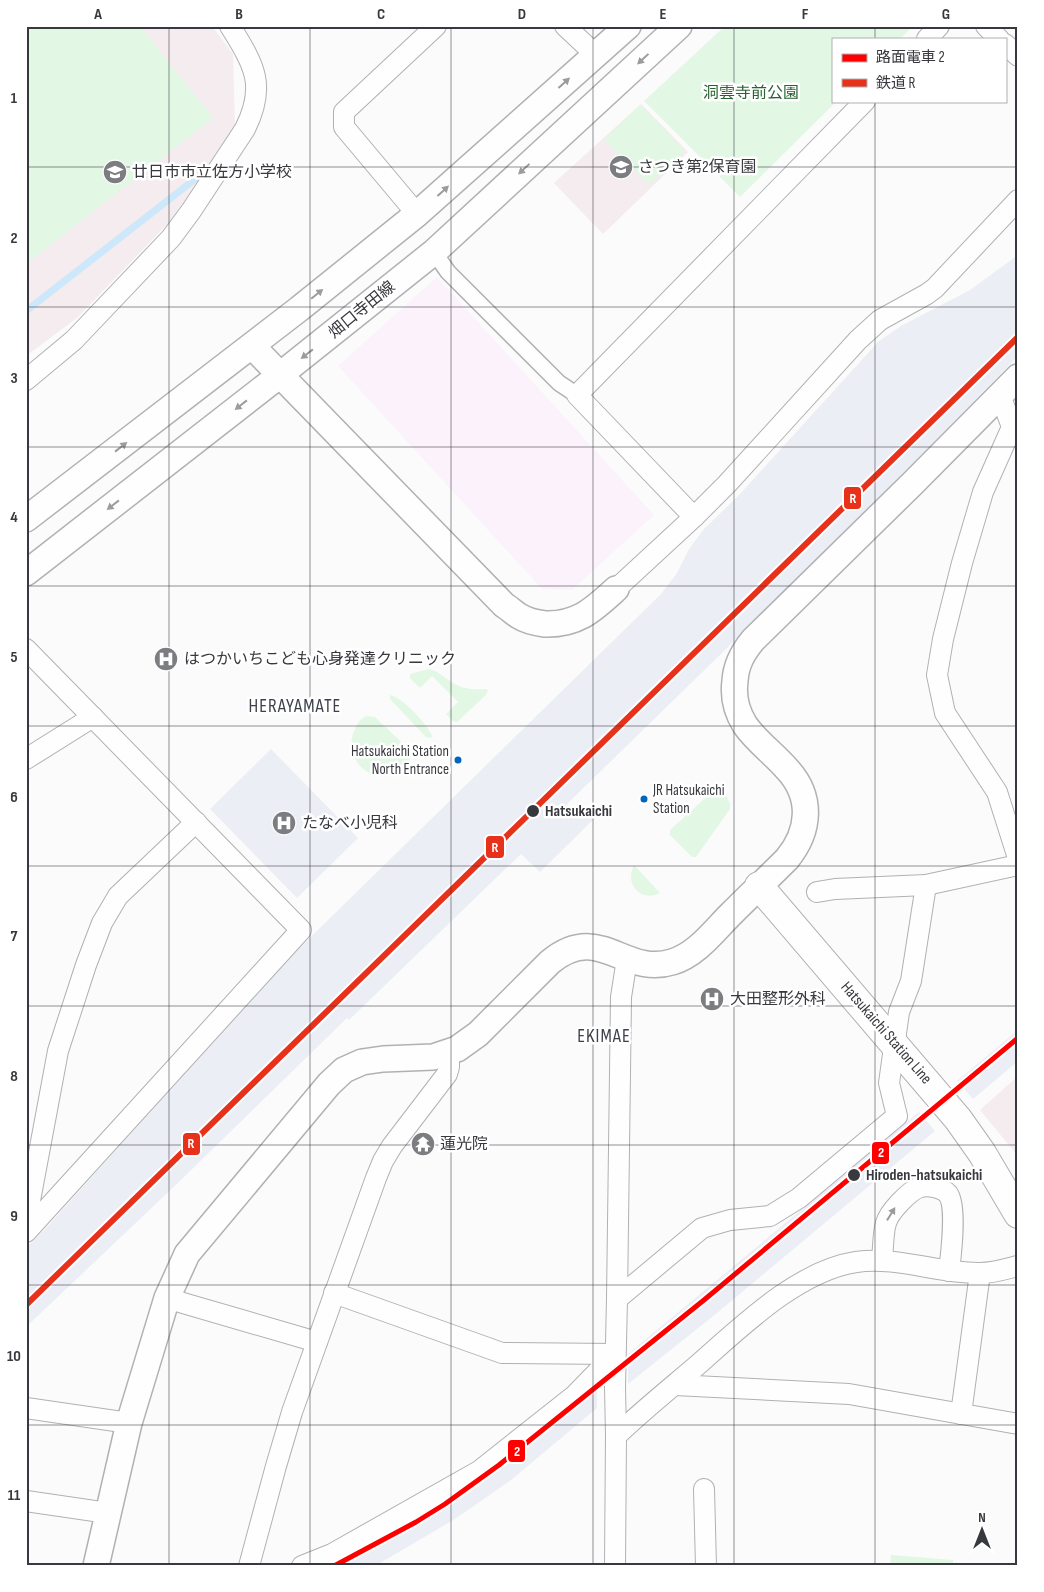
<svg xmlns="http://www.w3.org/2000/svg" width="1044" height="1592" font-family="'Sofia Sans Condensed','Noto Sans JP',sans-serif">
  <rect width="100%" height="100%" fill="#fbfbfc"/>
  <!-- commercial -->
  <polygon fill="#fbf2fc" points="437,277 654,515 572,590 542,589 338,366"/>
  <!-- built -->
  <g fill="#eceef5">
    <polygon points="1018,255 1018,356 838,540 567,804 579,816 587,808 596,817 540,872 521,854 349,1020 347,1018 180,1181 26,1327 26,1248 47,1227 277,970 661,594 677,573 689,549 704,529 739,495 879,341 901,326 970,290"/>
    <polygon points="271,749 358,838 297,898 210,809"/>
    <polygon points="1018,1030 1018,1061 973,1099 957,1081"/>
    <polygon points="919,1112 935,1131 717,1313 628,1384 628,1354"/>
    <polygon points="597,1379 597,1408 511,1480 455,1519 375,1566 320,1566"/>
  </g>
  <!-- education -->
  <g fill="#f4ecee">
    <polygon points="26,26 212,26 233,54 235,126 173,218 77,318 26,356"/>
    <polygon points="641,104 688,152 603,234 554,183"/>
    <polygon points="1018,1076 1018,1156 980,1110"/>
  </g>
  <!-- green -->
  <g fill="#e2f7e4">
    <polygon points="26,26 140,26 213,118 26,264"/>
    <polygon points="725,26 913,26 900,39 833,39 833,101 837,101 740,197 644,101"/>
    <polygon points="640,105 685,151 649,185 604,140"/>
    <path d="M429,669C438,671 442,676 450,681C461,689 473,690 486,689L488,690L486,695L457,722L453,721L446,714L458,702L432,676L420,688L410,678V674Z"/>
    <path d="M390,695C402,697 428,725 432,736L431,738L426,737L390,699Z"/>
    <path d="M367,716L375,717L378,720C384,726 408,747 410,753C414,768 391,777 380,776C359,774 347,752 353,734C356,726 359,719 367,716Z"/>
    <polygon points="716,791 726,795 730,804 730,809 696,857 692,857 670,835 670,830 711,793"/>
    <path d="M634,865L660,893C641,903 624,884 634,865Z"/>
    <polygon points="891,1555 953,1560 953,1566 890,1566"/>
  </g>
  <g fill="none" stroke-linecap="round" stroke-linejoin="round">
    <!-- stream -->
    <polyline stroke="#cce8fa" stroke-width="7" points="26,311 199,176"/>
    <!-- pedestrian casing -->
    <g stroke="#b1b1b3" stroke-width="18">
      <polyline id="pedestrian" points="434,252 448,272 559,383 577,395"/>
    </g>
    <!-- minor casing -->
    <g stroke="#b1b1b3" stroke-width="22">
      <g id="minor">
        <polyline points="565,26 596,55"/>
        <polyline points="986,26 999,39"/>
        <polyline points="927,39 939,26"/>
        <polyline points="1005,44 1018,56"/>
        <polyline points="417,214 344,127 344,112 436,26"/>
        <path d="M26,380L74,340L171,238L191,211L245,129C267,85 254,65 230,26"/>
        <polyline points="1000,395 1012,427 983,492 962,563 943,639 937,675 945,713 997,792 1018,858"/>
        <polyline points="694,517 577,395 865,101"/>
        <polyline points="616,589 694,517 727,484 858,340 880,320 927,294 935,288 1018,200"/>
        <polyline points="26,649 301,930 26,1232"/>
        <polyline points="26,759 93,717"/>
        <polyline points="817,892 835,889 926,885 1018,865"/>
        <polyline points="26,1222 58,1051 86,965 102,923 118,896 196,822"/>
        <path d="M882,1261C883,1250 883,1232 886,1223C889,1212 909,1191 920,1187C928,1185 942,1187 948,1194C957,1206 951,1255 949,1271"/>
        <polyline points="334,1293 502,1353 615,1354"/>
        <polyline points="167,1298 183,1303 317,1342"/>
        <polyline points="617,1299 702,1228 730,1220 770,1216 799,1198 897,1116 889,1083 899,1012 911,981 926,885"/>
        <polyline points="675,1385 849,1394 1018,1424"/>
        <polyline points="26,1408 129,1423"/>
        <polyline points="961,1414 980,1273"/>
        <path d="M616,1436C641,1412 667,1391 693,1369C738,1330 796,1271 856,1262C898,1256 939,1274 980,1273C993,1273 1006,1269 1018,1266"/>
        <polyline points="704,1489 706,1566"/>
        <polyline points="26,1501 108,1513"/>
        <polyline points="249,1566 276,1466 292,1412 376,1178 383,1161 392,1146 447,1074 449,1067 449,1052"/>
        <polyline points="302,1566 332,1554 479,1471 575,1395 615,1354"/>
        <polyline points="615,1566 616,1436 615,1387 617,1299 621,997 627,959"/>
      </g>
    </g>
    <!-- tertiary casing -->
    <g stroke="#b1b1b3" stroke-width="28">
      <g id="tertiary">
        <path d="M252,346L504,605C509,608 514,613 519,616C527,621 537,623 545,624C578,625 594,609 616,589"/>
        <polyline points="26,519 299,309 417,214 628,26"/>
        <polyline points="26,573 280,375 434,252 679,26"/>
        <path d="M96,1566L129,1423L167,1298L187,1254L329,1084L344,1070L362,1062L383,1059L433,1057L457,1049L478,1034L550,962C599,921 624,977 672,962C696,955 713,932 730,915C749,896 768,878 787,859C810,831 813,797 787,769C774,754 756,741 745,725C736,711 733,696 735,681C736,664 743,652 753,640L912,484L1018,377"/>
      </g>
    </g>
    <!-- secondary casing -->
    <g stroke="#b1b1b3" stroke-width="30">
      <polyline id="secondary" points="759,886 958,1119 982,1153 1018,1214"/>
    </g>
    <!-- pedestrian -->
    <use href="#pedestrian" stroke="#fefeff" stroke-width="15"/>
    <!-- minor -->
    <use href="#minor" stroke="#fefeff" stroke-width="20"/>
    <!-- tertiary -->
    <use href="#tertiary" stroke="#fefeff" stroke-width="25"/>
    <!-- secondary -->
    <use href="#secondary" stroke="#fefeff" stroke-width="28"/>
    <!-- rail-1 casing -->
    <g stroke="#fff" stroke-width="10">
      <polyline id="rail-1" points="26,1305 1018,337"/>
    </g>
    <!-- rail-1 -->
    <use href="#rail-1" stroke="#e7311b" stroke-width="6"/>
    <!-- tram-1 casing -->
    <g stroke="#fff" stroke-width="9">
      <polyline id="tram-1" points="334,1566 416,1522 445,1504 499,1465 704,1300 1018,1038"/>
    </g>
    <!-- tram-1 -->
    <use href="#tram-1" stroke="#f00" stroke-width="5"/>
  </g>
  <!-- one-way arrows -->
  <defs><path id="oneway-solid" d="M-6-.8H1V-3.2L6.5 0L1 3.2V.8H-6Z" transform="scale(1.25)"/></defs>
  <g fill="#9b9c9e">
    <use href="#oneway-solid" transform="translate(643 59) rotate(137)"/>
    <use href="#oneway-solid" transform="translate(564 83) rotate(-42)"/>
    <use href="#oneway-solid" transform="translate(524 169) rotate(137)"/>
    <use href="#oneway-solid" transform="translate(443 191) rotate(-42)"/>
    <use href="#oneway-solid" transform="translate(317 294) rotate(-39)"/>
    <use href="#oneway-solid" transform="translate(307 354) rotate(142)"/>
    <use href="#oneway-solid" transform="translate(241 405) rotate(142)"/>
    <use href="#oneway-solid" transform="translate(121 447) rotate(-38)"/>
    <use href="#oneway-solid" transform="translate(113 505) rotate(142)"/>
    <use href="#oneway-solid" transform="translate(891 1214) rotate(-58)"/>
  </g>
  <!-- grid -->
  <path fill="none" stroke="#38393e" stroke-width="1" stroke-opacity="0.55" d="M169,26V1566M310,26V1566M451,26V1566M593,26V1566M734,26V1566M875,26V39M875,101V1566M26,167H1018M26,307H1018M26,447H1018M26,586H1018M26,726H1018M26,866H1018M26,1006H1018M26,1145H1018M26,1285H1018M26,1425H1018"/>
  <!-- icons -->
  <defs>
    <g id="school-disc" transform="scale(1.25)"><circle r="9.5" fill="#7c7d80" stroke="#fff"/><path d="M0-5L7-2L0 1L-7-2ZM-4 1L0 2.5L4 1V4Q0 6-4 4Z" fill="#fff"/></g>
    <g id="hospital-disc" transform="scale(1.25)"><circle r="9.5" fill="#7c7d80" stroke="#fff"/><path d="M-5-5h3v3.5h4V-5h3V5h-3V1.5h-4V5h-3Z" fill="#fff"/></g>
    <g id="temple-disc" transform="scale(1.25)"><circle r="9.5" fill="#7c7d80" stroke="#fff"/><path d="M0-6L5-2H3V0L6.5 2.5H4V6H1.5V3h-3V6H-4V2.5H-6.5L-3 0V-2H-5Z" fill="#fff"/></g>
  </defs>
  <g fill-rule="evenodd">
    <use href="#school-disc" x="621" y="167"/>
    <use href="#school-disc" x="115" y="172"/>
    <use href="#hospital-disc" x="166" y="659"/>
    <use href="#hospital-disc" x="284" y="823"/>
    <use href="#hospital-disc" x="712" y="999"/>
    <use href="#temple-disc" x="423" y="1144"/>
  </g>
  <!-- markers -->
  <g fill="#0065bd" stroke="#fff" stroke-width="2">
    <circle cx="458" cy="760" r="4.5"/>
    <circle cx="644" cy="799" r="4.5"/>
  </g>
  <g fill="#38393e" stroke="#fff" stroke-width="2">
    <circle cx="533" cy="811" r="7"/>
    <circle cx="854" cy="1175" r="7"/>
  </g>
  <g text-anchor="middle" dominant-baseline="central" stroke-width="5" stroke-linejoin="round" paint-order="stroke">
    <!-- bus labels -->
    <g font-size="15" fill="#38393e" stroke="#fff" text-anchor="end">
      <text x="449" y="751">Hatsukaichi Station<tspan x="449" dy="18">North Entrance</tspan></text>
      <text x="653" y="790" text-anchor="start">JR Hatsukaichi<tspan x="653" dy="18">Station</tspan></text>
    </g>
    <!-- park labels -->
    <g font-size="16" fill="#296332" stroke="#fff">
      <text x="751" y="93">洞雲寺前公園</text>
    </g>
    <!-- poi labels -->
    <g font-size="16" fill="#38393e" stroke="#fff" text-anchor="start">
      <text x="638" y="167">さつき第2保育園</text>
      <text x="132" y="172">廿日市市立佐方小学校</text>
      <text x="184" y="659">はつかいちこども心身発達クリニック</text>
      <text x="302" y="823">たなべ小児科</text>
      <text x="730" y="999">大田整形外科</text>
      <text x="440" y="1144">蓮光院</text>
    </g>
    <!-- street labels -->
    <g font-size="16" fill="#38393e" stroke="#fff">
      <text transform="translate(362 310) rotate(-39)">畑口寺田線</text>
      <text transform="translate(886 1033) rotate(49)">Hatsukaichi Station Line</text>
    </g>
    <!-- stop labels -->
    <g font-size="16" font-weight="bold" fill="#38393e" stroke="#fff" text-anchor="start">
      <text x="545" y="811">Hatsukaichi</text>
      <text x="866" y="1175">Hiroden-hatsukaichi</text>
    </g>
    <!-- quarter labels -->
    <g font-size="19" letter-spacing="1" fill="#3e414b" stroke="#fff">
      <text x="295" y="706">HERAYAMATE</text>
      <text x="604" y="1036">EKIMAE</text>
    </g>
  </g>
  <g stroke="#fff" stroke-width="2">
    <rect x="843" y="486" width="19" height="24" rx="5" fill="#e7311b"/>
    <rect x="485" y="835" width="20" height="24" rx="5" fill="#e7311b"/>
    <rect x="182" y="1132" width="19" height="24" rx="5" fill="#e7311b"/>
    <rect x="871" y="1141" width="19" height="24" rx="5" fill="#f00"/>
    <rect x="507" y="1439" width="19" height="24" rx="5" fill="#f00"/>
  </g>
  <g font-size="14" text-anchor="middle" font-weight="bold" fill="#fff">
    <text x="853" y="503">R</text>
    <text x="495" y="852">R</text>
    <text x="191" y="1148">R</text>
    <text x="881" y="1157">2</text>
    <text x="517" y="1456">2</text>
  </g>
  <!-- border -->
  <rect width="1044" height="1592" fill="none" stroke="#ffffff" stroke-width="55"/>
  <!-- legend -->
  <rect x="832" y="38" width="175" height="65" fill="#ffffff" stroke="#afb0b2"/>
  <rect x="842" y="54" width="25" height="8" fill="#ff0000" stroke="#afb0b2"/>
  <text x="876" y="62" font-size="15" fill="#38393e">路面電車 2</text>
  <rect x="842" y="79" width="25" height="8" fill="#e7311b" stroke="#afb0b2"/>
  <text x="876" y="88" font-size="15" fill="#38393e">鉄道 R</text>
  <!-- north arrow -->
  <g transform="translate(982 1530)" stroke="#ffffff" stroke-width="4" paint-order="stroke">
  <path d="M0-4L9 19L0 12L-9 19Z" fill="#38393e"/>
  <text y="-8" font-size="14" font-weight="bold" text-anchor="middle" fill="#38393e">N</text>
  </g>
  <rect x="28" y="28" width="988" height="1536" fill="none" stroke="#38393e" stroke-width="2"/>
  <g font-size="16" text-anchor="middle" font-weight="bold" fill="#38393e">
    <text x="98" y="19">A</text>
    <text x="239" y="19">B</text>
    <text x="381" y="19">C</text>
    <text x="522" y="19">D</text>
    <text x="663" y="19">E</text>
    <text x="805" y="19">F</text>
    <text x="946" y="19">G</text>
    <text x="14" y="103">1</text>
    <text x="14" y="243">2</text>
    <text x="14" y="383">3</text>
    <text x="14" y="522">4</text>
    <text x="14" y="662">5</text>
    <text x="14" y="802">6</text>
    <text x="14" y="941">7</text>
    <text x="14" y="1081">8</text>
    <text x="14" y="1221">9</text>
    <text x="14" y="1361">10</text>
    <text x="14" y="1500">11</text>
  </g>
</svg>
